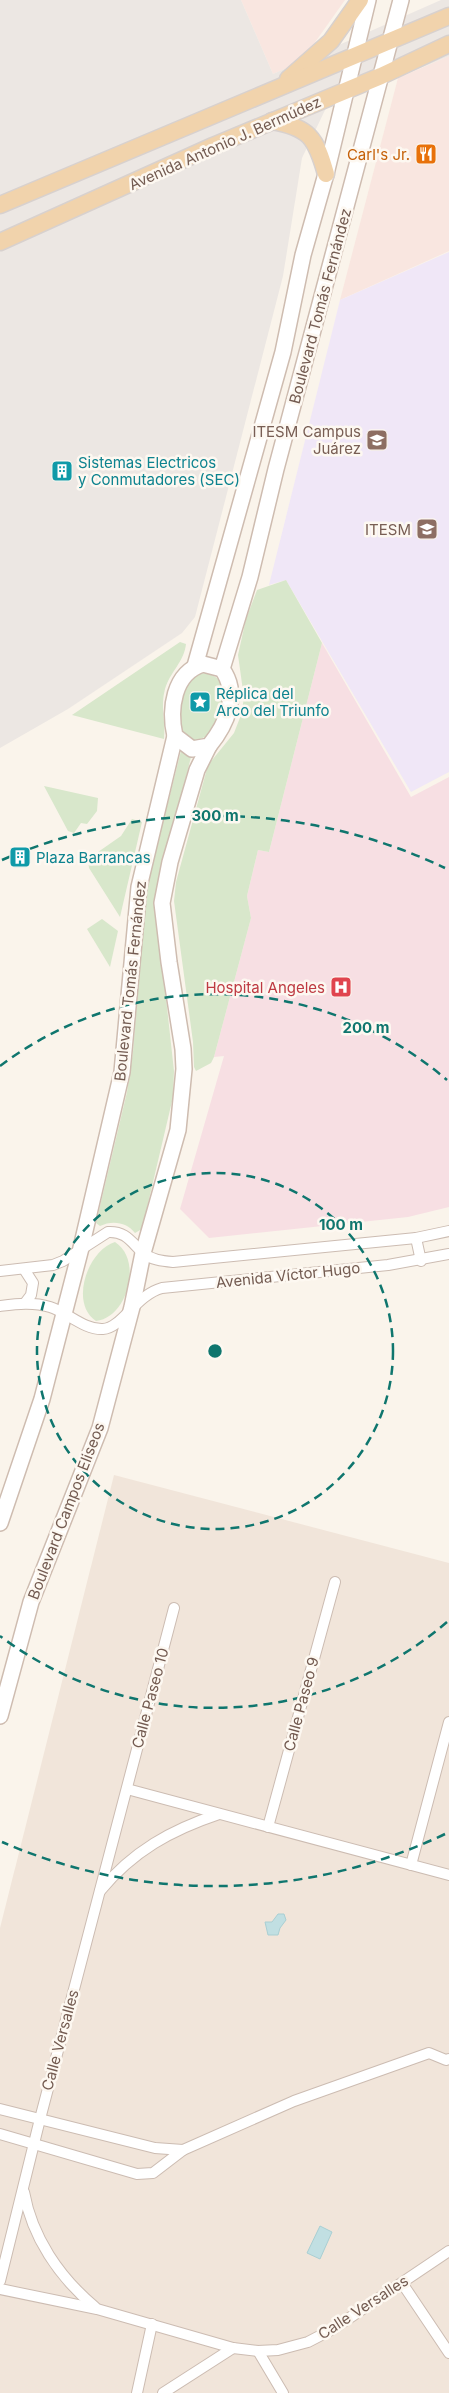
<svg xmlns="http://www.w3.org/2000/svg" width="449" height="2393" font-family="Inter,sans-serif">
  <rect width="100%" height="100%" fill="#faf4eb"/>
  <!-- residential -->
  <polygon fill="#f1e5da" points="114,1475 449,1563 449,2393 0,2393 0,1928"/>
  <!-- commercial -->
  <g fill="#f9e6e0">
    <polygon points="241,0 345,0 301,62 273,74"/>
    <polygon points="449,56 449,251 340,300 398,78"/>
  </g>
  <!-- industrial -->
  <polygon fill="#ece7e3" points="0,0 241,0 273,74 441,0 449,0 449,56 326,108 302,158 283,276 195,617 182,633 68,709 0,748"/>
  <!-- education -->
  <polygon fill="#f0e7f7" points="449,252 449,772 411,792 286,580 269,585 340,300"/>
  <!-- medical -->
  <polygon fill="#f7dfe3" points="322,643 411,797 449,777 449,1207 408,1217 209,1238 180,1209 224,1056 214,1057 251,918 247,896 258,850 269,852"/>
  <!-- green -->
  <g fill="#d8e7cb">
    <polygon points="286,580 322,643 269,852 258,850 247,896 251,918 214,1057 211,1063 196,1071 194,1067 193,1042 174,901 176,882 208,765 234,733 241,715 244,698 238,655 246,619 257,590"/>
    <path d="M180,642L186,644C184,662 170,672 165,689C160,708 166,721 164,739L72,715Z"/>
    <path d="M200,673C240,675 220,714 210,735L195,741C167,731 182,694 192,676Z"/>
    <path d="M181,751L191,757L159,886L156,907L174,1071L173,1097L142,1229L135,1233C127,1222 112,1220 100,1226L96,1223L127,1092L133,1052L146,890Z"/>
    <polygon points="44,786 98,798 97,811 87,824 81,823 74,833 68,831"/>
    <polygon points="132,819 142,822 120,917 89,868 88,859 121,836"/>
    <polygon points="102,919 118,931 110,967 87,929"/>
    <path d="M115,1242C143,1260 128,1317 96,1321C69,1303 88,1250 115,1242Z"/>
  </g>
  <!-- water -->
  <g fill="#c1dfe2" stroke="#a9cfd3">
    <polygon points="278,1914 284,1914 286,1920 280,1928 278,1935 268,1935 265,1922 272,1922"/>
    <polygon points="320,2226 332,2232 320,2259 307,2253"/>
  </g>
  <g fill="none" stroke-linecap="round" stroke-linejoin="round">
    <!-- street casing -->
    <g stroke="#ccbcb2" stroke-width="12">
      <g id="street">
        <polyline points="416,1238 421,1261"/>
        <polyline points="24,1269 33,1283 31,1295 25,1303"/>
        <path d="M0,1271L53,1265L63,1261L108,1232C126,1231 131,1242 143,1253C152,1260 162,1261 173,1262L416,1238L449,1231"/>
        <path d="M0,1306C17,1304 33,1302 50,1307C67,1312 84,1330 103,1329C122,1328 136,1295 162,1288L388,1265L449,1254"/>
        <polyline points="127,1789 449,1875"/>
        <polyline points="268,1827 335,1582"/>
        <polyline points="411,1865 449,1722"/>
        <path d="M100,1891C133,1851 171,1830 219,1814"/>
        <polyline points="0,2109 155,2148 183,2150 294,2101 429,2053 446,2060 449,2059"/>
        <polyline points="0,2134 137,2174 153,2173 183,2150"/>
        <path d="M24,2192C32,2237 59,2277 95,2307"/>
        <polyline points="0,2281 40,2119 174,1608"/>
        <polyline points="402,2283 449,2353"/>
        <polyline points="0,2289 97,2309 233,2348 258,2351 278,2350 308,2342 333,2329 449,2251"/>
        <polyline points="258,2351 283,2393"/>
        <polyline points="137,2393 152,2324"/>
        <polyline points="163,2393 233,2348"/>
      </g>
    </g>
    <!-- secondary casing -->
    <g stroke="#cebcb0" stroke-width="18">
      <g id="secondary">
        <path d="M203,664L222,669C240,694 227,724 209,746L192,749L175,736C169,710 173,673 203,664Z"/>
        <polyline points="195,666 283,352 303,255 326,174 368,0"/>
        <polyline points="222,669 250,577 276,469 401,0"/>
        <polyline points="0,1523 42,1399 81,1248 122,1072 139,887 175,736"/>
        <polyline points="0,1716 31,1602 100,1428 132,1307 143,1253 178,1130 184,1069 183,1049 169,962 162,903 170,862 197,770 209,746"/>
      </g>
    </g>
    <!-- primary casing -->
    <g stroke="#d8d1ce" stroke-width="19">
      <g id="primary">
        <polyline points="288,79 331,41 360,0"/>
        <path d="M272,121C309,127 316,138 326,174"/>
        <polyline points="0,205 449,16"/>
        <polyline points="0,242 213,146 381,76 449,44"/>
      </g>
    </g>
    <!-- street -->
    <use href="#street" stroke="#fff" stroke-width="10"/>
    <!-- secondary -->
    <use href="#secondary" stroke="#fff" stroke-width="15"/>
    <!-- primary -->
    <use href="#primary" stroke="#f1d3ac" stroke-width="16"/>
  </g>
  <!-- distance rings -->
  <g fill="none" stroke="#0f766e" stroke-width="2.5" stroke-dasharray="9 6">
    <circle cx="215" cy="1351" r="178"/>
    <path d="M447 1622A357 357 0 0 1 0 1636M0 1066A357 357 0 0 1 447 1080"/>
    <path d="M445 1834A535 535 0 0 1 2 1842M2 860A535 535 0 0 1 445 868"/>
  </g>
  <!-- icons -->
  <defs>
    <g id="restaurant-square" transform="scale(1.125)"><rect x="-9" y="-9" width="18" height="18" rx="4" fill="#e8710a" stroke="#fdf8f1"/><path d="M-5-6h1v4h1v-4h1v4h1v-4h1v5L-1.5 .5V6h-2V.5L-5-1ZM5-6V6H3V1.5H1.5Q1.5-4 5-6Z" fill="#fff"/></g>
    <g id="university-square" transform="scale(1.125)"><rect x="-9" y="-9" width="18" height="18" rx="4" fill="#8d6e63" stroke="#fdf8f1"/><path d="M0-5L7-2L0 1L-7-2ZM-4 1L0 2.5L4 1V4Q0 6-4 4Z" fill="#fff"/></g>
    <g id="building-square" transform="scale(1.125)"><rect x="-9" y="-9" width="18" height="18" rx="4" fill="#0f9aa8" stroke="#fdf8f1"/><path d="M-4-6H4V6H1V3H-1V6H-4ZM-2.5-4.3h1.7v1.8h-1.7ZM.8-4.3h1.7v1.8H.8ZM-2.5-1h1.7V.8h-1.7ZM.8-1h1.7V.8H.8Z" fill="#fff"/></g>
    <g id="school-square" transform="scale(1.125)"><rect x="-9" y="-9" width="18" height="18" rx="4" fill="#8d6e63" stroke="#fdf8f1"/><path d="M0-5L7-2L0 1L-7-2ZM-4 1L0 2.5L4 1V4Q0 6-4 4Z" fill="#fff"/></g>
    <g id="sight-square" transform="scale(1.125)"><rect x="-9" y="-9" width="18" height="18" rx="4" fill="#0f9aa8" stroke="#fdf8f1"/><path d="M0-6L1.8-2.2L6-1.7L2.9 1.2L3.7 5.4L0 3.3L-3.7 5.4L-2.9 1.2L-6-1.7L-1.8-2.2Z" fill="#fff"/></g>
    <g id="hospital-square" transform="scale(1.125)"><rect x="-9" y="-9" width="18" height="18" rx="4" fill="#e0444e" stroke="#fdf8f1"/><path d="M-5-5h3v3.5h4V-5h3V5h-3V1.5h-4V5h-3Z" fill="#fff"/></g>
  </defs>
  <g fill-rule="evenodd">
    <use href="#restaurant-square" x="426" y="154"/>
    <use href="#university-square" x="377" y="440"/>
    <use href="#building-square" x="62" y="471"/>
    <use href="#school-square" x="427" y="529"/>
    <use href="#sight-square" x="200" y="702"/>
    <use href="#building-square" x="20" y="857"/>
    <use href="#hospital-square" x="341" y="987"/>
  </g>
  <g text-anchor="middle" dominant-baseline="central" stroke-width="5" stroke-linejoin="round" paint-order="stroke">
    <!-- street labels -->
    <g font-size="15" fill="#735b51" stroke="#fdf8f1">
      <text transform="translate(225 143) rotate(-24)">Avenida Antonio J. Bermúdez</text>
      <text transform="translate(320 306) rotate(-75)">Boulevard Tomás Fernández</text>
      <text transform="translate(130 981) rotate(-84)">Boulevard Tomás Fernández</text>
      <text transform="translate(288 1275) rotate(-6)">Avenida Víctor Hugo</text>
      <text transform="translate(66 1511) rotate(-69)">Boulevard Campos Eliseos</text>
      <text transform="translate(150 1698) rotate(-75)">Calle Paseo 10</text>
      <text transform="translate(301 1704) rotate(-75)">Calle Paseo 9</text>
      <text transform="translate(60 2040) rotate(-75)">Calle Versalles</text>
      <text transform="translate(363 2307) rotate(-33)">Calle Versalles</text>
    </g>
    <!-- food labels -->
    <g font-size="15" fill="#c56008" stroke="#fdf8f1" text-anchor="end">
      <text x="410" y="154">Carl's Jr.</text>
    </g>
    <!-- education labels -->
    <g font-size="15" fill="#785e54" stroke="#fdf8f1" text-anchor="end">
      <text x="361" y="431">ITESM Campus<tspan x="361" dy="17">Juárez</tspan></text>
      <text x="411" y="529">ITESM</text>
    </g>
    <!-- culture labels -->
    <g font-size="15" fill="#0d838f" stroke="#fdf8f1" text-anchor="start">
      <text x="78" y="462">Sistemas Electricos<tspan x="78" dy="17">y Conmutadores (SEC)</tspan></text>
      <text x="216" y="693">Réplica del<tspan x="216" dy="17">Arco del Triunfo</tspan></text>
      <text x="36" y="857">Plaza Barrancas</text>
    </g>
    <!-- health labels -->
    <g font-size="15" fill="#be3a42" stroke="#fdf8f1" text-anchor="end">
      <text x="325" y="987">Hospital Angeles</text>
    </g>
  </g>
  <circle cx="215" cy="1351" r="8" fill="#0f766e" stroke="#fdf8f1" stroke-width="2.5"/>
  <g font-size="15" text-anchor="middle" font-weight="bold" fill="#0f766e" stroke="#fdf8f1" stroke-width="5" stroke-linejoin="round" paint-order="stroke">
    <text x="215" y="821">300 m</text>
    <text x="366" y="1033">200 m</text>
    <text x="341" y="1230">100 m</text>
  </g>
</svg>
